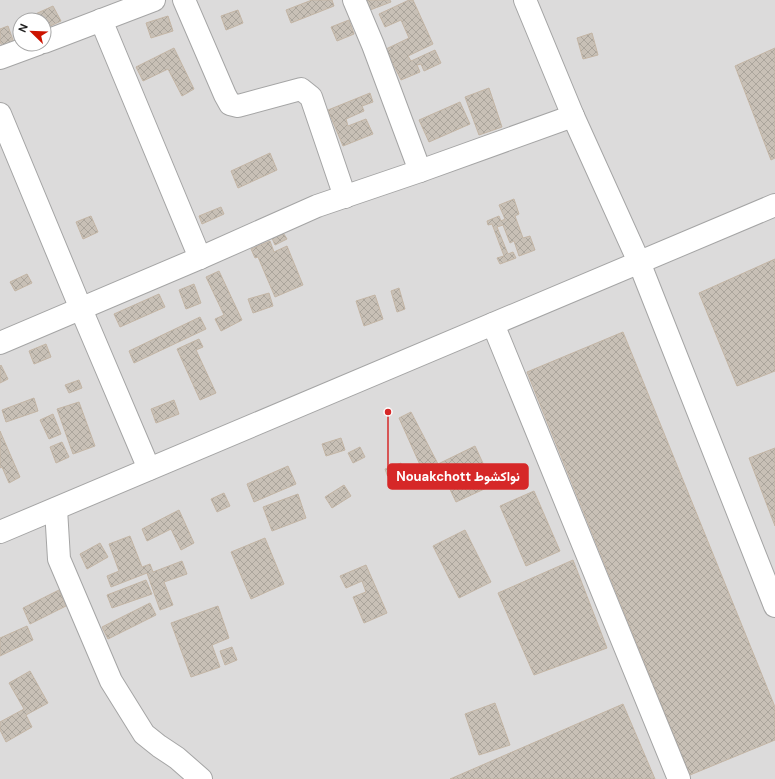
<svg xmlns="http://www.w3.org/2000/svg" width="775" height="779" font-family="'DM Sans',Vazirmatn,sans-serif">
  <defs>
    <pattern id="building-cross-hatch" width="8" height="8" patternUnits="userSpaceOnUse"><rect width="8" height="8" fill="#c8c0b6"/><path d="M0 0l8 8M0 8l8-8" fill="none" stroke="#aba59c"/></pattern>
  </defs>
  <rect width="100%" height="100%" fill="#f0ede3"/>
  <!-- residential -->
  <path fill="#dcdbdb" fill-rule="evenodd" d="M0,0H775V779H0ZM20,20H44V44H20Z"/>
  <!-- building -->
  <g fill="url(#building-cross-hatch)" stroke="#c3b5a5">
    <polygon points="312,0 332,0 334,6 291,23 286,10"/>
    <polygon points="366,0 390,0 391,2 370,10"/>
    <polygon points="409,0 413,0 433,44 408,56 411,61 435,50 441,63 424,71 421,64 417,65 420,72 401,80 386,49 409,38 401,20 385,27 379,14"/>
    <polygon points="53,6 61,21 44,29 44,20 33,20 31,16"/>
    <polygon points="238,10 243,23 226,30 221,16"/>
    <polygon points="168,16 173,31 151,38 146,23"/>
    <polygon points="349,20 354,34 337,41 331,27"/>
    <polygon points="8,26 14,43 2,47 0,41 0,29"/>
    <polygon points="592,33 598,55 583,59 577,38"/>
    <polygon points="174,48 194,89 182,96 168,69 143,81 136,67"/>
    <polygon points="775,48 775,158 771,160 735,66"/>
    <polygon points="489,88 502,127 479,135 465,97"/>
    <polygon points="370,93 373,102 362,106 364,111 346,119 348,126 366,119 373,134 343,146 328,110"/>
    <polygon points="460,102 470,124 429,142 419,120"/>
    <polygon points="270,153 277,170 238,188 231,171"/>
    <polygon points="514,199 519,214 515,216 523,238 530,236 535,250 519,256 514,241 510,243 503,225 497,227 508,254 513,252 516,258 500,264 497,258 504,256 492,224 488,225 487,221 499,216 501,221 505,219 499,205"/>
    <polygon points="221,207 224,214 202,224 199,216"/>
    <polygon points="91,216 98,232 83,239 76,222"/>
    <polygon points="282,231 287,239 275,245 271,236"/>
    <polygon points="270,241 274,252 287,246 303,285 275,297 258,257 255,258 251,249"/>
    <polygon points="775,259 775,371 737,386 699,293"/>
    <polygon points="219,271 242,320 221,331 215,319 224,315 206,277"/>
    <polygon points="27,274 32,283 15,291 10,282"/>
    <polygon points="194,284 201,303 186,309 179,290"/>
    <polygon points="399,288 405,309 397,312 391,291"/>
    <polygon points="269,293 273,306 253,313 248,299"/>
    <polygon points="159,294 165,307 120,327 114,314"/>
    <polygon points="375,295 383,319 364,326 356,301"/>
    <polygon points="200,317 206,329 134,363 129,351"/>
    <polygon points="623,332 775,707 775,740 690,775 527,372"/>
    <polygon points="199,339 203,347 196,350 216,393 200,400 177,349"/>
    <polygon points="46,344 51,357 34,364 29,351"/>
    <polygon points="1,365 8,379 0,383 0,366"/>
    <polygon points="79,380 82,388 69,393 65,385"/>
    <polygon points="34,398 38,411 6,422 2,410"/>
    <polygon points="174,400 179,414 156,423 151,409"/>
    <polygon points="79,402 95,446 73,454 57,409"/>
    <polygon points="411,412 438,464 421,467 399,418"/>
    <polygon points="53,414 61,434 49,439 40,420"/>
    <polygon points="0,431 20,477 9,483 2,467 0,468"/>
    <polygon points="341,438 345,450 326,456 322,444"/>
    <polygon points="62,442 69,457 56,463 50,447"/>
    <polygon points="475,446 493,485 456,502 438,464"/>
    <polygon points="360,447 365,457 353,463 348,453"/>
    <polygon points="775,448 775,526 749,458"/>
    <polygon points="401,463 405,475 389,480 385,469"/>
    <polygon points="288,466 296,484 254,502 247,484"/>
    <polygon points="344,485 351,496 332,508 325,497"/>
    <polygon points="534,491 560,551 526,566 500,506"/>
    <polygon points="224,493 230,506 217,512 211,499"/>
    <polygon points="298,494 306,518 272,531 263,507"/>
    <polygon points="179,510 194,543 181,550 171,529 147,541 142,529"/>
    <polygon points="465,530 491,582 459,598 433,546"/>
    <polygon points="130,536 142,567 150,564 153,572 182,561 187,574 164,582 173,605 160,610 147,573 111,587 107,576 119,571 109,544"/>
    <polygon points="265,538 284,584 251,599 231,552"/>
    <polygon points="100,543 108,557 87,569 80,554"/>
    <polygon points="573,560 607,648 534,675 498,593"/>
    <polygon points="366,565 387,613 364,623 353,597 366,592 362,581 346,588 340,576"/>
    <polygon points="146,580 152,594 112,608 107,595"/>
    <polygon points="59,590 66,606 30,624 23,608"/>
    <polygon points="150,603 156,615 108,639 102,627"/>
    <polygon points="218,606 229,638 212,645 220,667 191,677 171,623"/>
    <polygon points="27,626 33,640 0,656 0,638"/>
    <polygon points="232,647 237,660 225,665 220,651"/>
    <polygon points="30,671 48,703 26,715 32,727 6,742 0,730 0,722 24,709 9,683"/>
    <polygon points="495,703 510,745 479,755 465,714"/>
    <polygon points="623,704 655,779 450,779"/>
  </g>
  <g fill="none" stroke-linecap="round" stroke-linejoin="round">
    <!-- minor casing -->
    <g stroke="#a5a5a5" stroke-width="24">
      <g id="minor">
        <polyline points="184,0 225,95 230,104 238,106 301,89 311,97 345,197"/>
        <polyline points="354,0 373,45 420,171"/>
        <polyline points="525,0 573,116 639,262 775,606"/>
        <polyline points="101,20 200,258"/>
        <polyline points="44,42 154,0"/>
        <polyline points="0,58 38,44"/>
        <polyline points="0,114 81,309 149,469"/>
        <polyline points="493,324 679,779"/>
        <polyline points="0,343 200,258 317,206 420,171 573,116"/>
        <polyline points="56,509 59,559 111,681 144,734 159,746 177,758 201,779"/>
      </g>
    </g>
    <!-- tertiary casing -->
    <g stroke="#a5a5a5" stroke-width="24">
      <polyline id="tertiary" points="0,532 775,205"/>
    </g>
    <!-- minor -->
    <use href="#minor" stroke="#fff" stroke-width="22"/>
    <!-- tertiary -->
    <use href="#tertiary" stroke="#fff" stroke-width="22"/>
  </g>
  <!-- callouts -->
  <path fill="none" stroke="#d62828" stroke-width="1.5" d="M388 412L388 476"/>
  <circle fill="#d62828" stroke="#fff" stroke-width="1.5" cx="388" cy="412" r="4"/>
  <rect fill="#d62828" stroke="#d62828" stroke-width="1.5" x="388" y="464" width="140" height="25" rx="4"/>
  <g font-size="13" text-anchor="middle" font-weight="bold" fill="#fff">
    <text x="458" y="481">Nouakchott نواكشوط</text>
  </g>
  <!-- north arrow -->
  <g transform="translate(32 32) rotate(293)"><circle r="19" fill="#ffffff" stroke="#a5a5a5"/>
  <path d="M0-3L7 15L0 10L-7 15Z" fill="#cc1300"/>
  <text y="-6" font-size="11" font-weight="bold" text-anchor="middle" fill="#1e1e1e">N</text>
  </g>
</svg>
